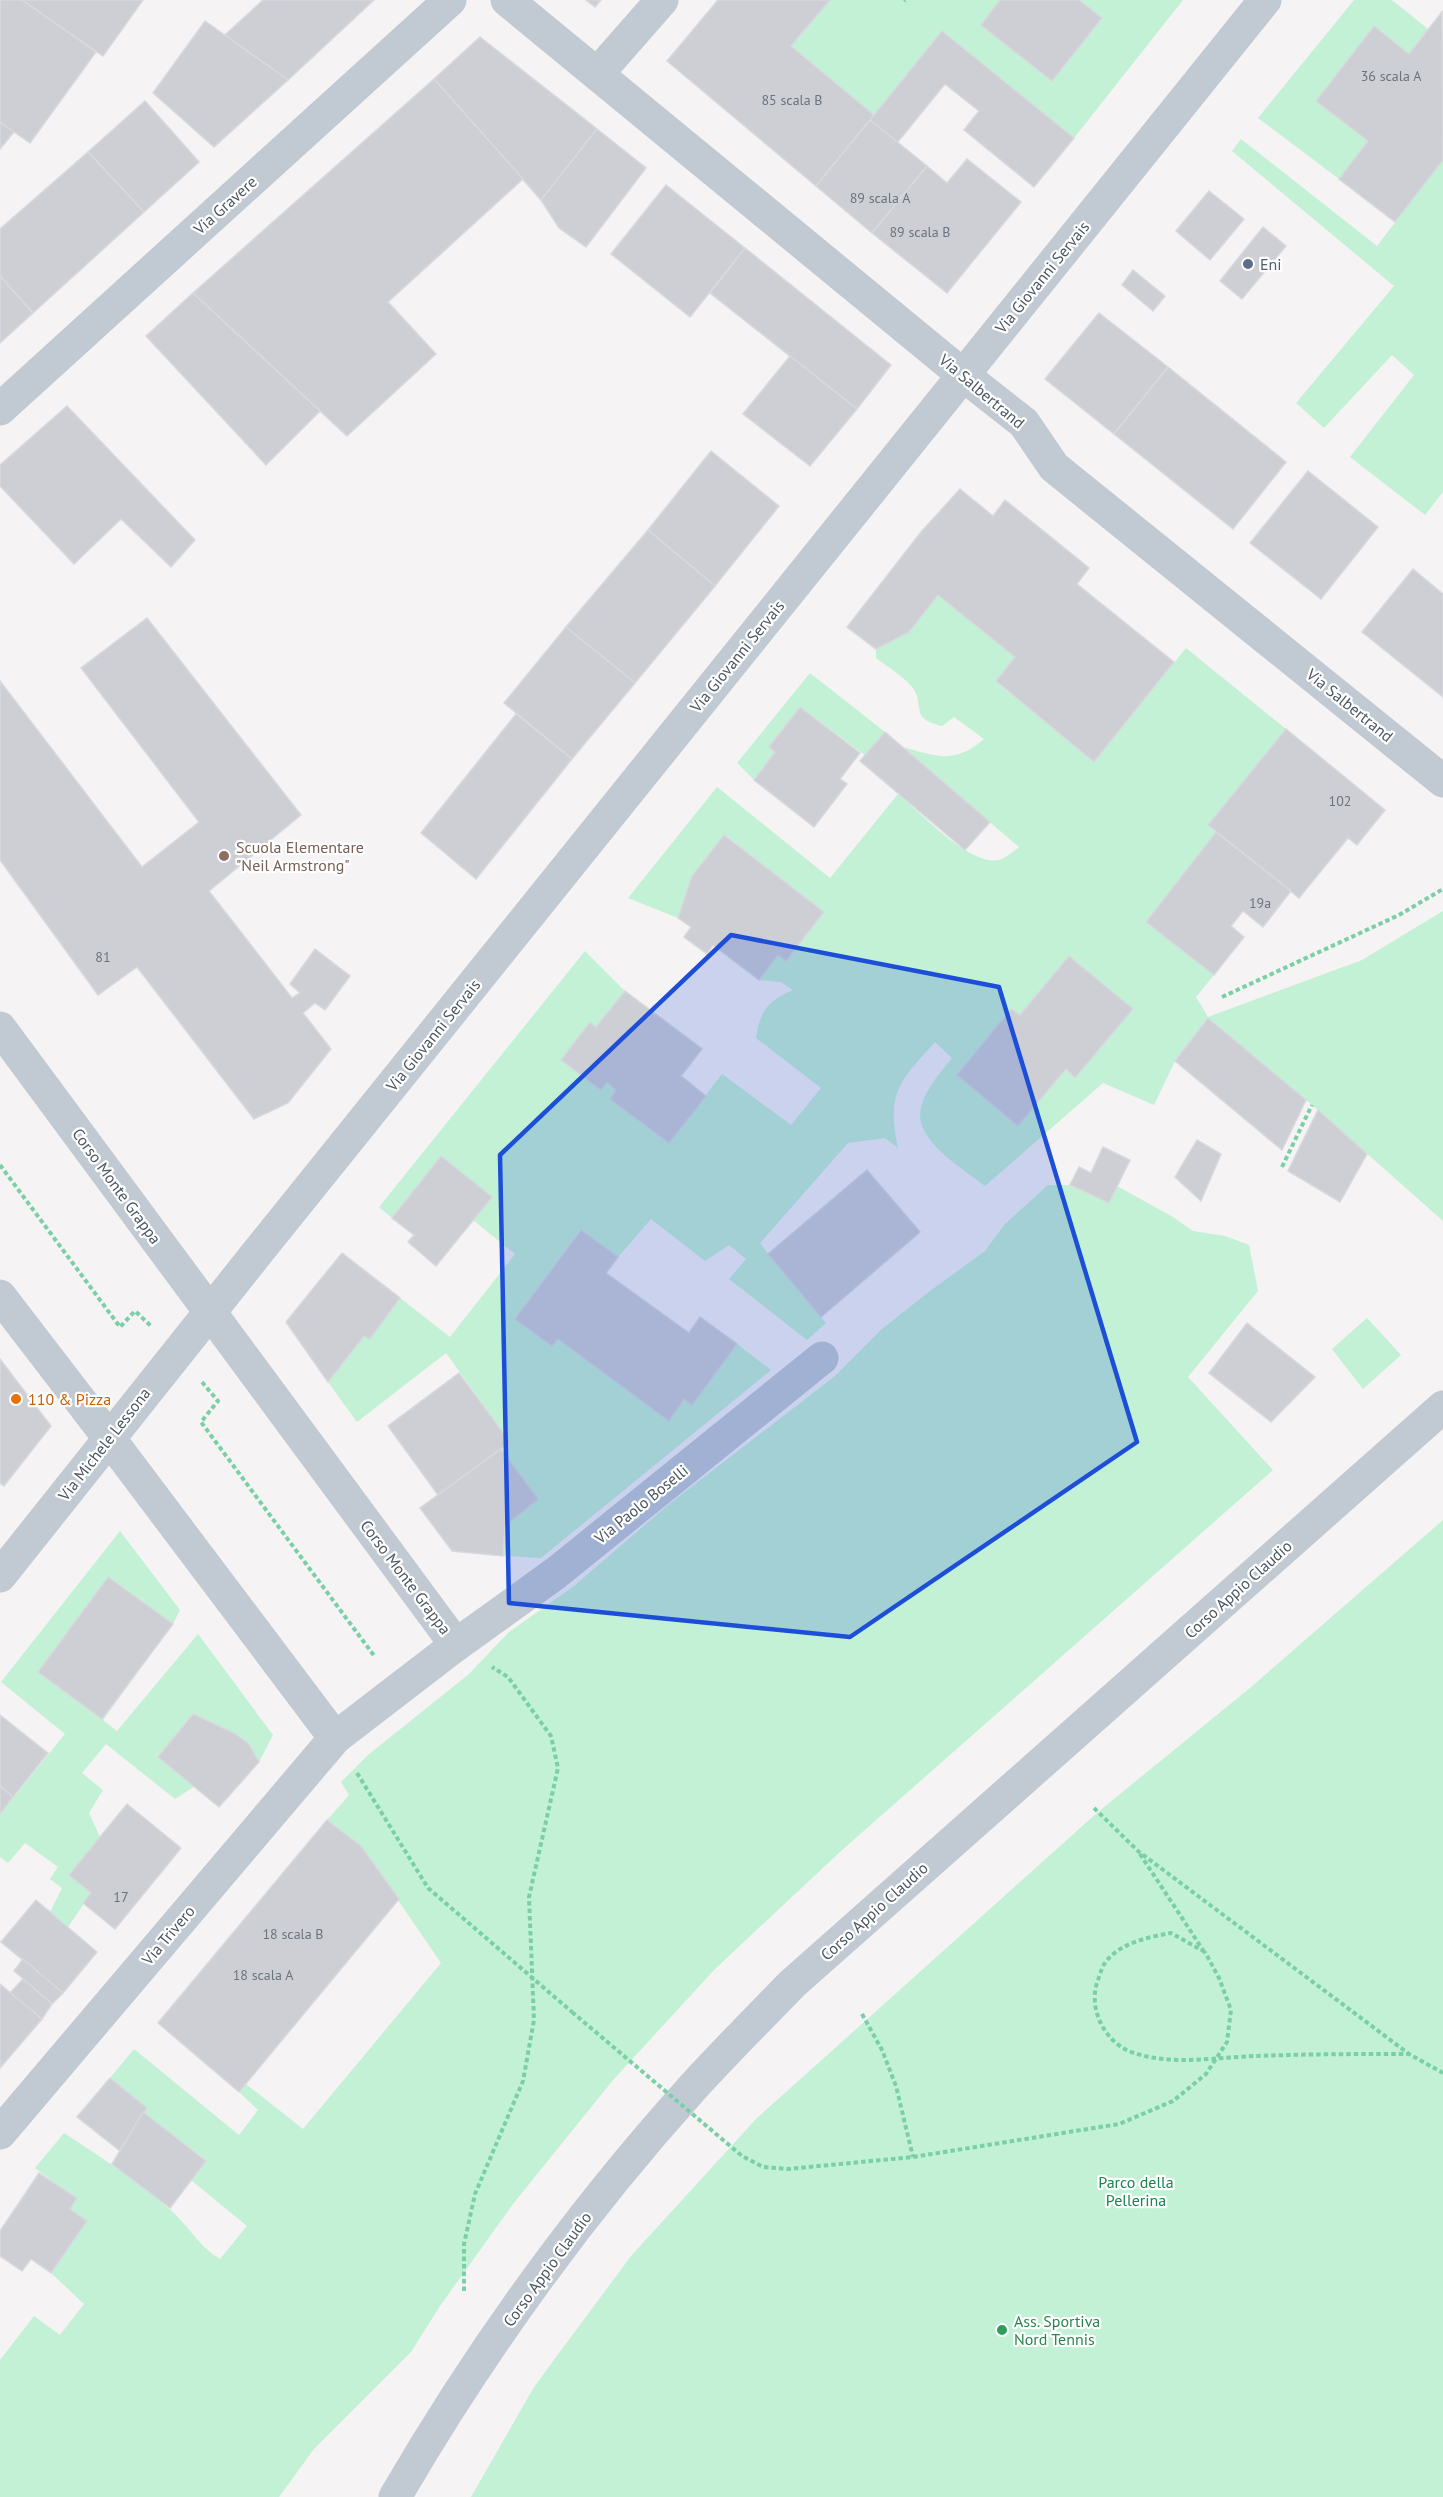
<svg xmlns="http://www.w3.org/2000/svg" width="1443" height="2497" font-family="'PT Sans',sans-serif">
  <rect width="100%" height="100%" fill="#f5f3f3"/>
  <!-- green -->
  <g fill="#c3f1d5">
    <polygon points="830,0 1183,0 1074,138 942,31 874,115 791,46"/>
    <polygon points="1354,0 1392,0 1428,29 1409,54 1374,27 1368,141 1339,179 1258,118"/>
    <polygon points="1241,139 1377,246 1443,160 1443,492 1425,515 1350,457 1414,375 1392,355 1324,428 1296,403 1394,286 1232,151"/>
    <path d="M938,595L1015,657L996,682L1094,762L1186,648L1286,729L1208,825L1216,832L1146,922L1214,975L1196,997L1208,1017L1362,960L1443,911V1221L1318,1110L1208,1018L1175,1061L1154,1105L1103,1083L985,1186C965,1170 920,1144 920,1115C921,1094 940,1073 952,1058L935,1042C900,1081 886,1092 898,1148L885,1138L848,1143L760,1243L768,1254L826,1323L807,1340L729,1279L746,1259L729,1245L705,1261L651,1219L618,1257L580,1230L515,1318L552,1346L558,1339L669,1421L684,1399L692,1404L737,1344L771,1370L541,1558L503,1556L505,1526L538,1499L501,1449L510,1442L446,1353L357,1422L328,1382L364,1336L370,1339L400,1298L450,1337L515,1254L473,1220L441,1157L392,1218L379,1207L585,951L625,991L596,1027L590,1022L561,1060L601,1090L607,1082L616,1090L610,1099L668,1143L722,1074L791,1125L821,1088L756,1038C760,1010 768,1001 793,990L781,982L759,980L778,955L786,960L823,912L725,835L692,876L678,918L628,898L717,787L830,878L898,794C920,812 969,866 999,860C1005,859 1014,851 1019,847L902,747C937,756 954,765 984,739L954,717L942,726C909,719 925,705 913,688C904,677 888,667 876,658V649L909,632Z"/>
    <polygon points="810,673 885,732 865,755 800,707 770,747 775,752 754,780 737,763"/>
    <path d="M1048,1185H1070L1108,1203L1117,1186L1173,1217L1193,1231L1225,1236L1249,1245L1258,1291L1188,1377L1273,1470L841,1851L715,1969L613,2080L513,2204L440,2306L411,2352L314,2449L279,2497H0V2360L34,2316L60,2335L84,2304L51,2273L87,2221L70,2209L76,2198L35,2168L64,2133C99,2156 135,2179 167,2207C187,2223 197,2245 220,2259L247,2226L191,2180L206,2160L143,2112L146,2107L110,2078L134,2049L239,2135L258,2110L239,2092L246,2084L303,2129L441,1963L361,1846L327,1820L349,1795L341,1782L368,1755L469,1674L509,1632L574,1586L668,1505L835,1376L882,1329L930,1291L985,1251L1005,1224Z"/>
    <polygon points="1367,1318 1401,1355 1363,1389 1332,1349"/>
    <polygon points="1443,1520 1443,2497 471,2497 534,2387 631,2256 756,2119 1098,1812 1250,1688"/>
    <path d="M120,1531L180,1610L173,1624L103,1720L117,1731L198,1634L273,1735L259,1762C242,1732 224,1727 192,1714L158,1757L195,1786L175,1799L106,1744L82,1773L103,1790L89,1813L100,1837L69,1874L91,1893L68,1927L50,1912L62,1888L50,1879L58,1867L25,1843L8,1863L0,1857V1814L65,1734L1,1682Z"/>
  </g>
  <!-- building -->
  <g fill="#cdcfd5" stroke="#d7d9de" stroke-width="1.5">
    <polygon points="0,0 22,0 96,52 30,143 0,122"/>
    <polygon points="22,0 143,0 103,56"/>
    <polygon points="263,0 374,0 288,80 225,35"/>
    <polygon points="586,0 601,0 595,7"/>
    <polygon points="718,0 830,0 791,46 874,115 816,186 667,61"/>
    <polygon points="1000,0 1079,0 1102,18 1052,81 981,25"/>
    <polygon points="1442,12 1443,160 1395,222 1339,179 1368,141 1316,101 1374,26 1409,54"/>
    <polygon points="205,21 288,80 214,147 153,93"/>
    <polygon points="942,31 1074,138 1034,187 964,130 979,111 945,84 897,143 870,120"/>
    <polygon points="480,37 597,129 541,200 434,79"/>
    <polygon points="434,79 523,179 388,302 436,354 347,436 193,293"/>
    <polygon points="145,101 199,162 144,212 88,152"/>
    <polygon points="870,120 927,166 872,233 816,186"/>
    <polygon points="0,122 14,132 0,149"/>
    <polygon points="597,129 646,168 586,247 559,228 541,200"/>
    <polygon points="88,152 144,212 33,313 0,276 0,229"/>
    <polygon points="967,159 1021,202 947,293 872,233 927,166 947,183"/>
    <polygon points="666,185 745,248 690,317 611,254"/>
    <polygon points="1209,191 1244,219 1210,260 1176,231"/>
    <polygon points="1263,227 1286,246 1242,299 1220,281"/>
    <polygon points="745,248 891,365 857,409 710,293"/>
    <polygon points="1133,270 1165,296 1153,311 1122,285"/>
    <polygon points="0,276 33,313 0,343"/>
    <polygon points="193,293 320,411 266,465 146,336"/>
    <polygon points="1099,313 1168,367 1114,434 1045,379"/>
    <polygon points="790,356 857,409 810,466 743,414"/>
    <polygon points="1168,367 1286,462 1233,529 1114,434"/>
    <polygon points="67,406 195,540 171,567 121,519 74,564 0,486 0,465"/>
    <polygon points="711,451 779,506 715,586 648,530"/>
    <polygon points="1308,471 1378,527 1321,599 1250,543"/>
    <polygon points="960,489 993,516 1005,500 1089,568 1077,584 1174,662 1094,762 996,681 1015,657 938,595 909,632 876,649 847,627 921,532"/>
    <polygon points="648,530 715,586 635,683 566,627"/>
    <polygon points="1413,569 1443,594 1443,697 1362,632"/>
    <polygon points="147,618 301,815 209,891 292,998 300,993 290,984 315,949 350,976 325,1010 315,1003 303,1013 331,1049 288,1103 254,1119 137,967 98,995 0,860 0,681 142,867 199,822 81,668"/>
    <polygon points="566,627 635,683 572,759 504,703"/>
    <polygon points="800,707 860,753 840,779 847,784 814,827 754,780 775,752 769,747"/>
    <polygon points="516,714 572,759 476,879 421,833"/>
    <polygon points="1286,729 1385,810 1357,845 1348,838 1299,898 1208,825"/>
    <polygon points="885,732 990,822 965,850 860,761"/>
    <polygon points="1216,832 1291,891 1263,927 1243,911 1231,926 1244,937 1214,975 1146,922"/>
    <polygon points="724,835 824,912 786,961 778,955 759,980 713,945 707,954 684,937 691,927 678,918 692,876"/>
    <polygon points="1069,956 1133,1009 1075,1078 1066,1069 1018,1126 957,1075 1011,1009 1020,1015"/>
    <polygon points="625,991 702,1049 681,1076 706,1096 669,1143 610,1099 616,1090 607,1082 601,1090 561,1060 590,1022 596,1027"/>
    <polygon points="1208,1018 1306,1100 1282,1150 1175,1061"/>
    <polygon points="1318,1110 1367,1154 1340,1202 1288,1171"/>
    <polygon points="1197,1140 1221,1154 1201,1201 1175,1177"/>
    <polygon points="1103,1147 1130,1160 1109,1203 1070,1185 1079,1167 1091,1173"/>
    <polygon points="441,1156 492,1197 436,1266 408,1242 414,1235 392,1218"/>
    <polygon points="867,1170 920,1232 821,1317 768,1254"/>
    <polygon points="581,1230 618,1257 606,1273 689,1333 700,1317 737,1344 692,1405 684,1399 669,1421 558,1339 552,1346 515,1319"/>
    <polygon points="342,1253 400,1298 370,1339 364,1336 328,1382 286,1322"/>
    <polygon points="1247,1323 1315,1377 1271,1422 1209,1373"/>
    <polygon points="0,1359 51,1426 4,1486 0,1483"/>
    <polygon points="459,1373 510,1442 438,1495 388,1426"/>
    <polygon points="501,1449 538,1499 505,1526 503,1556 452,1551 420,1508"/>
    <polygon points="108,1577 173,1624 102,1719 38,1672"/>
    <polygon points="193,1714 234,1733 249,1744 259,1762 219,1807 158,1757"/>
    <polygon points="0,1715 48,1753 13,1797 0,1786"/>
    <polygon points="0,1786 13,1797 0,1814"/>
    <polygon points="127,1804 181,1848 115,1929 83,1903 91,1893 69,1875"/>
    <polygon points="327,1820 361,1846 399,1899 239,2092 158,2023"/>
    <polygon points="36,1900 97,1952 63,1993 1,1942"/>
    <polygon points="23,1959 63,1993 52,2004 14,1971"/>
    <polygon points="23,1979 52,2004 42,2019 10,1993"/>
    <polygon points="0,1984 42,2019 0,2068"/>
    <polygon points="110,2078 147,2108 120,2151 77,2117"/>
    <polygon points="143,2112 206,2161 170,2208 112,2164"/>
    <polygon points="39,2173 77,2198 70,2209 87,2221 51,2273 31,2259 22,2271 0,2256 0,2231"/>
  </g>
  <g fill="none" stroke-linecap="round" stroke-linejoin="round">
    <!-- path -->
    <g stroke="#7ad0a6" stroke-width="4" stroke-dasharray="4.5 3" stroke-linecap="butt">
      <polyline points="904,1 905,0"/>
      <polyline points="1222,997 1399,915 1443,889"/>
      <polyline points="0,1165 120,1327 135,1311 151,1326"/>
      <polyline points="1282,1167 1312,1105"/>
      <polyline points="202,1382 218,1401 201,1422 375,1657"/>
      <polyline points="357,1773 428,1888 572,2012"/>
      <polyline points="1094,1808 1138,1851 1409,2054 1443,2073"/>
      <polyline points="1140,1854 1203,1950"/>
      <path d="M1205,1952L1171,1933C1149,1937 1119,1943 1105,1963C1102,1967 1100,1974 1098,1980C1087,2008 1105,2044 1134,2053C1174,2066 1217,2057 1257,2056C1307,2054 1358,2054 1409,2054"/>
      <polyline points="862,2014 882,2050 896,2086 913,2157"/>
      <polyline points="464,2291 464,2244 475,2194 523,2081 534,2020 529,1897 558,1768 551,1736 508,1677 492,1667"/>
    </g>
    <!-- minor -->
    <g stroke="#c1cad2" stroke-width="33">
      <polyline points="507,0 963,375 1024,423 1054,467 1443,781"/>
      <polyline points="598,73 662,0"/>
      <polyline points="0,409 450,0"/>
      <polyline points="210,1312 456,1645"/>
      <polyline points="109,1438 335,1738"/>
      <polyline points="0,2133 335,1738 456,1645 556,1573 822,1358"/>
    </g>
    <!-- tertiary -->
    <g stroke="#c1cad2" stroke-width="33">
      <polyline points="0,1028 210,1312"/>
      <polyline points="0,1296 109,1438"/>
      <polyline points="0,1576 261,1248 1265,0"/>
      <path d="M395,2497C480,2351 581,2211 694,2086C726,2051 759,2018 792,1984L1443,1407"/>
    </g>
    <!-- path-bridge -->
    <polyline stroke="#7ad0a6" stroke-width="4" stroke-dasharray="4.5 3" stroke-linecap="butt" points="572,2012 742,2156 763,2167 788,2169 913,2157 1119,2124 1173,2101 1206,2074 1227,2042 1231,2010 1219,1978 1205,1952"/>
  </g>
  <!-- marked area -->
  <path fill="#1d4ed8" fill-opacity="0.2" stroke="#1d4ed8" stroke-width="4.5" stroke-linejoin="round" d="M731,935L999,987L1137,1442L850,1637L509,1603L500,1155Z"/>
  <!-- markers -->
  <circle fill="#5c6f8a" stroke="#fff" stroke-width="2" cx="1248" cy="264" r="6"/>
  <circle fill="#8d6e63" stroke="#fff" stroke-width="2" cx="224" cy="856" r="6"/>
  <circle fill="#e8710a" stroke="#fff" stroke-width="2" cx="16" cy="1399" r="6"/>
  <circle fill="#2e9e5b" stroke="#fff" stroke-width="2" cx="1002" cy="2330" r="6"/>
  <g text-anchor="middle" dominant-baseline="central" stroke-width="4.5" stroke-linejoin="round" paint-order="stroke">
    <!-- number labels -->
    <g font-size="14" fill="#6b747e">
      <text x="1391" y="76">36 scala A</text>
      <text x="792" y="100">85 scala B</text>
      <text x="880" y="198">89 scala A</text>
      <text x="920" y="232">89 scala B</text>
      <text x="1340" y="801">102</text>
      <text x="1260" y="903">19a</text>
      <text x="103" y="957">81</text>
      <text x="121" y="1897">17</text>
      <text x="293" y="1934">18 scala B</text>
      <text x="263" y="1975">18 scala A</text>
    </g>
    <!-- street labels -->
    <g font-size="16" fill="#4a5661" stroke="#fff">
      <text transform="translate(225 205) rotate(-42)">Via Gravere</text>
      <text transform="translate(1042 277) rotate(-51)">Via Giovanni Servais</text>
      <text transform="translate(982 391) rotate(40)">Via Salbertrand</text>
      <text transform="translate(737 656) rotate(-51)">Via Giovanni Servais</text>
      <text transform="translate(1350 705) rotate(39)">Via Salbertrand</text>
      <text transform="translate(433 1035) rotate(-51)">Via Giovanni Servais</text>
      <text transform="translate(117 1186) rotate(54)">Corso Monte Grappa</text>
      <text transform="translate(104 1444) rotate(-52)">Via Michele Lessona</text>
      <text transform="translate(641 1504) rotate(-39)">Via Paolo Boselli</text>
      <text transform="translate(406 1577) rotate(53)">Corso Monte Grappa</text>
      <text transform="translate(1238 1589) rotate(-42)">Corso Appio Claudio</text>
      <text transform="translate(874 1911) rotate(-42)">Corso Appio Claudio</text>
      <text transform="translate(168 1935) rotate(-50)">Via Trivero</text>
      <text transform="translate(547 2269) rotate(-54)">Corso Appio Claudio</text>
    </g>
    <!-- service labels -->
    <g font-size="16" fill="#4e5e75" stroke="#fff" text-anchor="start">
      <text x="1260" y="264">Eni</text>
    </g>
    <!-- education labels -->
    <g font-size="16" fill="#785e54" stroke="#fff" text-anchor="start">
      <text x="236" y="847">Scuola Elementare<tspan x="236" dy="18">"Neil Armstrong"</tspan></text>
    </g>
    <!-- food labels -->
    <g font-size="16" fill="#c56008" stroke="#fff" text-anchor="start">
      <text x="28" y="1399">110 &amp; Pizza</text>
    </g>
    <!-- park labels -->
    <g font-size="16" fill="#17864f" stroke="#fff">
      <text x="1136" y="2182">Parco della<tspan x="1136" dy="18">Pellerina</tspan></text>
    </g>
    <!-- leisure labels -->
    <g font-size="16" fill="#27864d" stroke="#fff" text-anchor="start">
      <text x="1014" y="2321">Ass. Sportiva<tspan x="1014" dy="18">Nord Tennis</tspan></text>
    </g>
  </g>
</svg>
